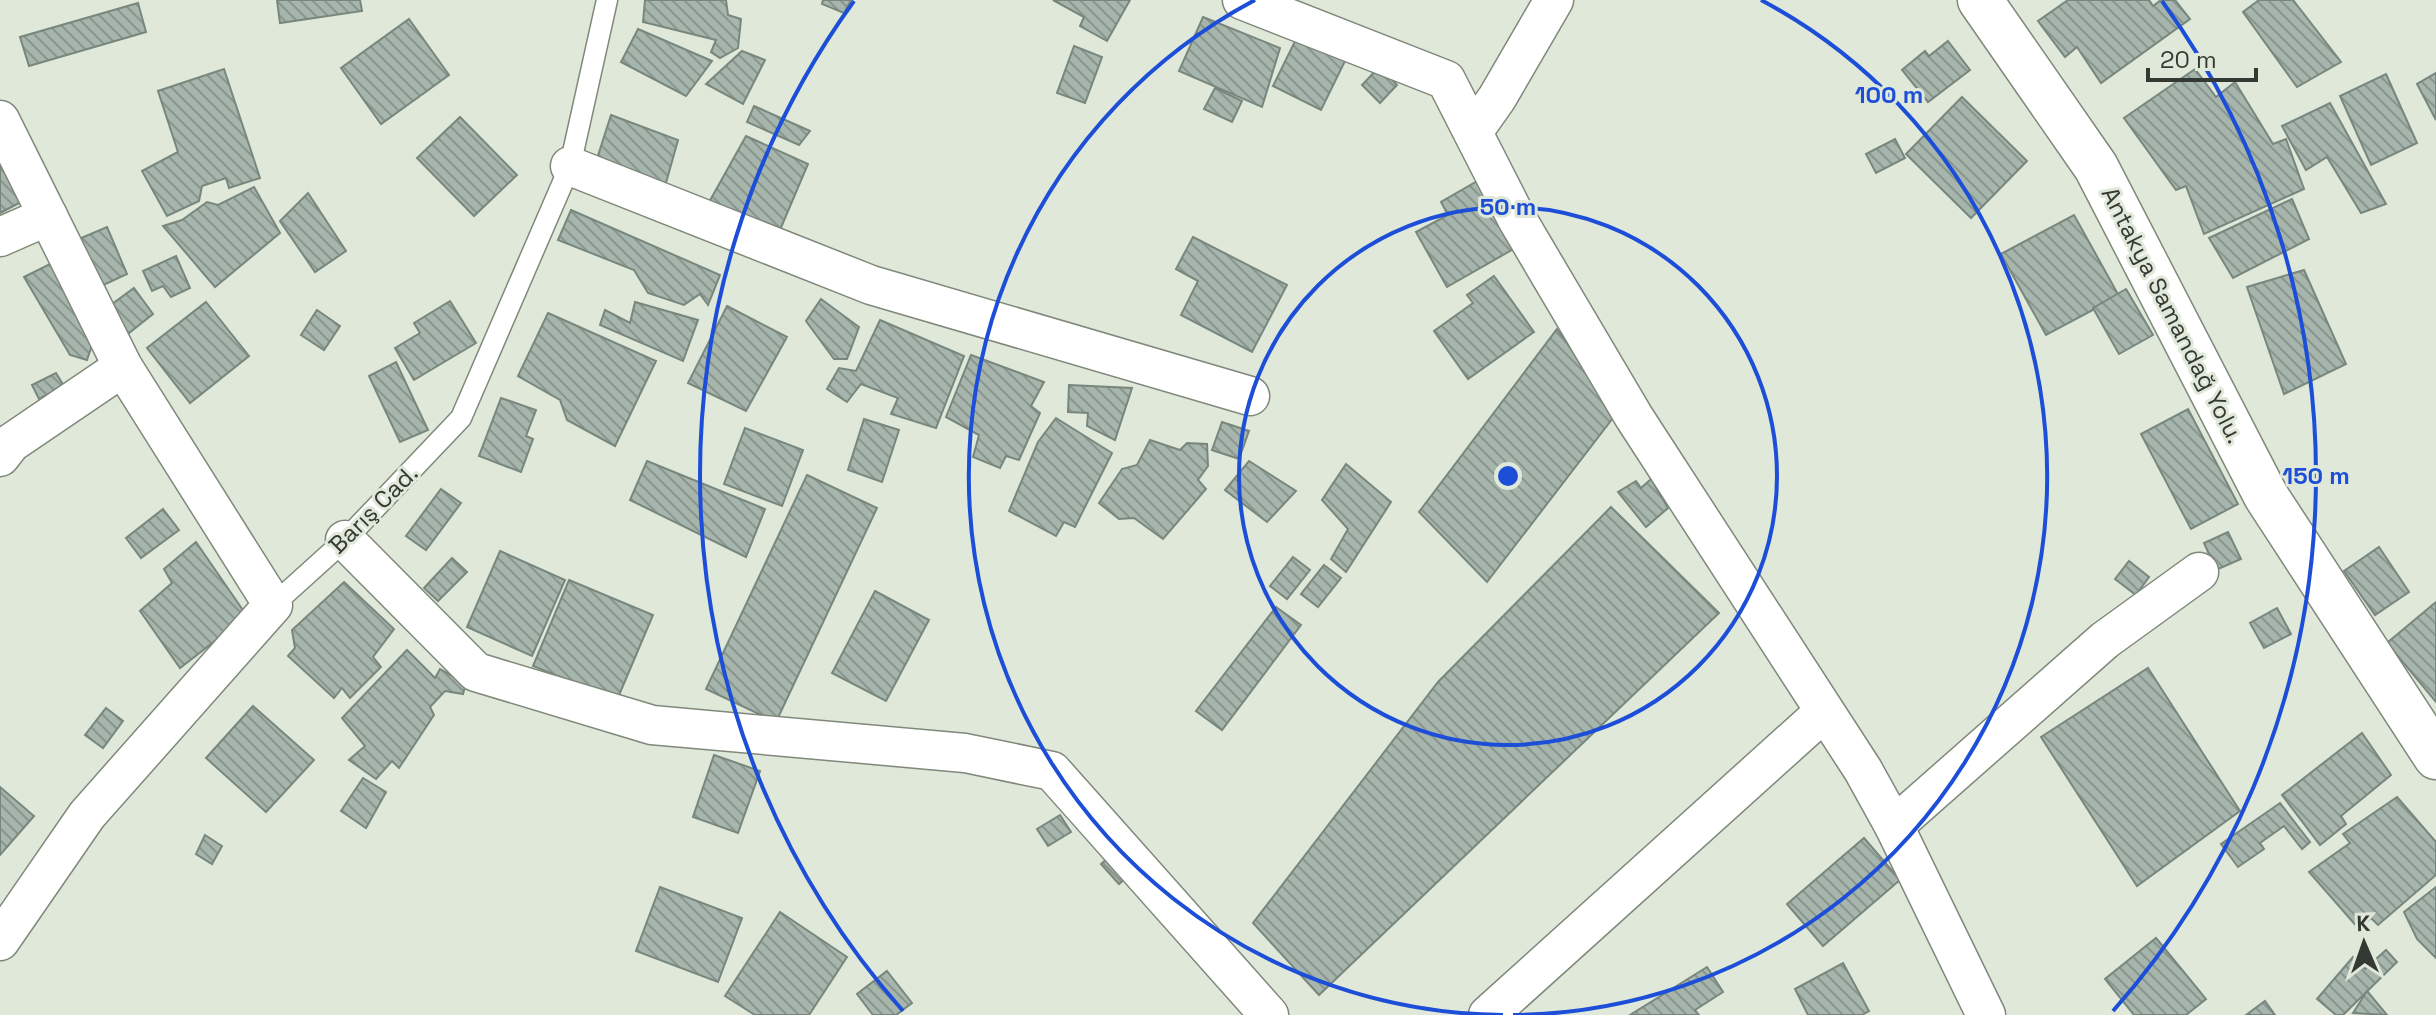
<svg xmlns="http://www.w3.org/2000/svg" width="2436" height="1015" font-family="'Space Grotesk',sans-serif">
  <defs>
    <pattern id="building-back-hatch" width="6" height="6" patternUnits="userSpaceOnUse" patternTransform="scale(2)"><rect width="6" height="6" fill="#a7b6ad"/><path d="M-1 5l2 2M0 0l6 6M5-1l2 2" fill="none" stroke="#89958d"/></pattern>
  </defs>
  <rect width="100%" height="100%" fill="#dfe8d9"/>
  <!-- building -->
  <g fill="url(#building-back-hatch)" stroke="#78877e" stroke-width="2">
    <polygon points="277,0 360,0 362,11 280,23"/>
    <polygon points="645,0 726,0 728,15 741,19 738,48 720,58 711,52 716,40 643,22"/>
    <polygon points="823,0 851,0 844,13 822,4"/>
    <polygon points="1053,0 1130,0 1107,41 1080,26 1084,17"/>
    <polygon points="2068,0 2149,0 2153,6 2161,0 2175,0 2190,19 2101,83 2077,47 2065,57 2038,21"/>
    <polygon points="2259,0 2293,0 2341,62 2297,87 2243,12"/>
    <polygon points="138,3 146,32 29,66 20,37"/>
    <polygon points="1203,17 1280,48 1262,107 1179,71"/>
    <polygon points="409,19 449,75 381,124 341,68"/>
    <polygon points="638,29 712,61 686,96 621,62"/>
    <polygon points="1299,33 1347,57 1321,110 1273,86"/>
    <polygon points="1948,41 1970,70 1928,102 1902,70 1925,51 1929,56"/>
    <polygon points="1074,46 1102,57 1085,103 1057,93"/>
    <polygon points="742,51 765,60 743,104 706,84"/>
    <polygon points="1380,66 1397,85 1380,103 1362,85"/>
    <polygon points="224,69 260,178 229,188 226,178 202,186 199,201 167,216 142,171 178,152 158,91"/>
    <polygon points="2195,69 2216,97 2235,82 2273,144 2286,139 2304,189 2204,234 2186,186 2176,190 2124,118"/>
    <polygon points="2436,73 2436,120 2417,84"/>
    <polygon points="2386,74 2417,143 2371,165 2340,96"/>
    <polygon points="1215,88 1242,101 1232,122 1204,109"/>
    <polygon points="1962,97 2027,161 1971,218 1906,154"/>
    <polygon points="2330,103 2386,204 2361,213 2327,157 2306,170 2282,126"/>
    <polygon points="754,106 810,131 799,145 747,122"/>
    <polygon points="611,115 678,140 664,190 595,165"/>
    <polygon points="460,117 517,175 474,216 417,158"/>
    <polygon points="746,136 808,164 780,230 708,204"/>
    <polygon points="1895,139 1905,158 1876,173 1866,154"/>
    <polygon points="0,154 23,201 0,213"/>
    <polygon points="1479,180 1517,247 1447,287 1416,232 1448,215 1441,202"/>
    <polygon points="254,187 280,233 215,287 163,226 182,220 207,202 218,205"/>
    <polygon points="308,193 346,251 315,272 280,221"/>
    <polygon points="2292,199 2309,239 2233,278 2209,238"/>
    <polygon points="571,210 720,275 708,305 700,294 684,305 648,293 634,270 558,240"/>
    <polygon points="2074,215 2119,296 2046,335 2001,254"/>
    <polygon points="107,227 127,274 95,289 74,241"/>
    <polygon points="1193,237 1287,285 1252,352 1181,315 1198,281 1176,269"/>
    <polygon points="176,256 190,288 171,297 163,286 152,291 143,271"/>
    <polygon points="52,263 93,342 87,360 70,355 24,277"/>
    <polygon points="2304,270 2346,364 2284,394 2247,287"/>
    <polygon points="1494,276 1534,332 1468,379 1434,331 1473,303 1467,295"/>
    <polygon points="134,288 153,314 124,337 104,310"/>
    <polygon points="2126,289 2153,335 2119,354 2093,308"/>
    <polygon points="821,299 859,327 847,359 834,359 806,321"/>
    <polygon points="450,301 476,343 414,380 395,348 420,333 414,323"/>
    <polygon points="206,302 249,356 190,403 147,348"/>
    <polygon points="635,302 698,320 683,361 600,325 605,310 630,323"/>
    <polygon points="727,306 787,337 746,411 688,383"/>
    <polygon points="317,310 340,326 324,350 301,335"/>
    <polygon points="548,313 656,361 615,446 567,420 560,400 518,376"/>
    <polygon points="880,320 964,356 936,428 891,414 898,398 861,384 847,402 827,389 839,368 856,371"/>
    <polygon points="1557,329 1616,414 1487,582 1419,512"/>
    <polygon points="971,355 1044,382 1031,406 1040,413 1019,460 1006,456 1000,468 973,457 979,435 946,417"/>
    <polygon points="396,362 428,430 400,442 369,376"/>
    <polygon points="56,373 64,386 39,399 32,385"/>
    <polygon points="1069,385 1132,388 1115,440 1087,426 1088,413 1068,412"/>
    <polygon points="501,398 536,410 526,436 533,439 521,472 479,456"/>
    <polygon points="2188,409 2238,504 2191,529 2141,434"/>
    <polygon points="1056,418 1112,453 1075,527 1064,522 1056,536 1009,511 1038,442"/>
    <polygon points="864,419 899,430 882,482 848,470"/>
    <polygon points="1222,422 1249,431 1239,459 1212,450"/>
    <polygon points="745,428 803,450 782,506 724,484"/>
    <polygon points="1150,440 1180,450 1187,443 1207,444 1208,466 1198,480 1206,489 1163,539 1134,518 1119,519 1099,503 1122,469 1137,465"/>
    <polygon points="647,461 765,509 746,557 630,500"/>
    <polygon points="1249,461 1296,491 1267,522 1225,490"/>
    <polygon points="1346,464 1391,502 1346,572 1331,559 1348,529 1322,500"/>
    <polygon points="807,475 877,508 776,722 706,689"/>
    <polygon points="1651,479 1668,508 1646,527 1618,492 1636,481 1641,488"/>
    <polygon points="441,489 461,503 426,550 406,536"/>
    <polygon points="1611,507 1719,613 1319,995 1253,923 1438,682"/>
    <polygon points="163,509 179,530 141,558 126,538"/>
    <polygon points="2228,532 2241,559 2216,570 2204,543"/>
    <polygon points="196,542 247,616 180,668 140,611 172,583 164,569"/>
    <polygon points="2379,547 2409,592 2375,615 2344,571"/>
    <polygon points="500,551 565,580 532,656 467,627"/>
    <polygon points="1293,557 1310,570 1287,599 1270,586"/>
    <polygon points="452,558 467,572 438,601 424,588"/>
    <polygon points="2129,561 2149,577 2136,595 2115,579"/>
    <polygon points="1324,565 1341,578 1318,607 1301,594"/>
    <polygon points="569,580 653,615 617,700 533,666"/>
    <polygon points="344,582 394,629 373,657 381,667 350,698 342,688 334,698 288,656 295,648 292,630"/>
    <polygon points="875,591 929,620 886,701 832,673"/>
    <polygon points="2436,602 2436,702 2387,643"/>
    <polygon points="1276,607 1301,625 1222,730 1196,711"/>
    <polygon points="2277,608 2291,634 2264,648 2250,623"/>
    <polygon points="407,650 435,678 440,669 466,683 463,694 445,691 430,707 434,715 399,768 392,761 376,779 349,760 365,746 342,718"/>
    <polygon points="2148,668 2240,811 2137,886 2041,737"/>
    <polygon points="253,706 314,760 266,812 206,758"/>
    <polygon points="106,708 123,721 103,748 85,735"/>
    <polygon points="2362,733 2391,775 2341,816 2346,824 2320,845 2282,795"/>
    <polygon points="714,755 760,771 738,833 693,817"/>
    <polygon points="363,778 386,792 366,828 341,811"/>
    <polygon points="0,787 34,816 0,855"/>
    <polygon points="2397,797 2436,842 2436,875 2378,925 2371,918 2359,929 2309,872 2350,843 2343,834"/>
    <polygon points="2280,803 2310,842 2302,849 2284,826 2260,843 2264,849 2238,867 2221,844"/>
    <polygon points="1060,815 1071,832 1048,846 1037,829"/>
    <polygon points="205,835 222,846 212,864 196,854"/>
    <polygon points="1864,838 1900,880 1823,946 1787,904"/>
    <polygon points="1126,842 1144,862 1119,884 1101,864"/>
    <polygon points="660,887 742,918 718,982 636,951"/>
    <polygon points="2436,887 2436,958 2417,939 2404,912"/>
    <polygon points="780,912 847,957 809,1015 755,1015 725,996"/>
    <polygon points="2156,938 2206,999 2186,1015 2134,1015 2105,979"/>
    <polygon points="2386,950 2397,962 2343,1015 2336,1015 2317,999 2353,957 2365,969"/>
    <polygon points="1843,963 1869,1011 1862,1015 1808,1015 1795,989"/>
    <polygon points="1707,967 1723,992 1695,1010 1699,1015 1630,1015"/>
    <polygon points="887,971 912,1003 896,1015 873,1015 857,994"/>
    <polygon points="2367,991 2387,1015 2353,1013"/>
    <polygon points="2265,1001 2275,1015 2246,1015"/>
  </g>
  <g fill="none" stroke-linecap="round" stroke-linejoin="round">
    <!-- service casing -->
    <g stroke="#7f887a" stroke-width="23">
      <polyline id="service" points="273,605 345,540 461,418 570,166 607,0"/>
    </g>
    <!-- minor casing -->
    <g stroke="#7f887a" stroke-width="41">
      <g id="minor">
        <polyline points="1242,0 1446,80 1517,219 1634,417 1863,770 1894,826 1986,1015"/>
        <polyline points="0,120 123,367 273,605 87,815 0,941"/>
        <polyline points="1473,132 1497,98 1554,0"/>
        <polyline points="570,166 871,285 1250,396"/>
        <polyline points="0,237 48,216"/>
        <polyline points="0,457 11,443 123,367"/>
        <polyline points="345,540 476,672 652,725 965,753 1052,771 1269,1015"/>
        <polyline points="1894,826 2105,640 2199,572"/>
        <polyline points="1488,1015 1824,712"/>
      </g>
    </g>
    <!-- tertiary casing -->
    <g stroke="#7f887a" stroke-width="47">
      <polyline id="tertiary" points="1980,0 2096,167 2266,496 2436,757"/>
    </g>
    <!-- service -->
    <use href="#service" stroke="#fff" stroke-width="20"/>
    <!-- minor -->
    <use href="#minor" stroke="#fff" stroke-width="38"/>
    <!-- tertiary -->
    <use href="#tertiary" stroke="#fff" stroke-width="44"/>
  </g>
  <!-- distance rings -->
  <g fill="none" stroke="#1d4ed8" stroke-width="4">
    <circle cx="1508" cy="476" r="269"/>
    <path d="M1503 1015A539 539 0 0 1 1255 0M1761 0A539 539 0 0 1 1513 1015"/>
    <path d="M903 1011A808 808 0 0 1 854 1M2162 1A808 808 0 0 1 2113 1011"/>
  </g>
  <g text-anchor="middle" dominant-baseline="central" stroke-width="6" stroke-linejoin="round" paint-order="stroke">
    <!-- street labels -->
    <g font-size="24" fill="#353933" stroke="#dfe8d9">
      <text transform="translate(2173 315) rotate(63)">Antakya Samandağ Yolu.</text>
      <text transform="translate(373 509) rotate(-45)">Barış Cad.</text>
    </g>
  </g>
  <circle cx="1508" cy="476" r="12" fill="#1d4ed8" stroke="#dfe8d9" stroke-width="4"/>
  <g font-size="24" text-anchor="middle" font-weight="bold" fill="#1d4ed8" stroke="#dfe8d9" stroke-width="6" stroke-linejoin="round" paint-order="stroke">
    <text x="1889" y="103">100 m</text>
    <text x="1508" y="215">50 m</text>
    <text x="2316" y="484">150 m</text>
  </g>
  <!-- north arrow -->
  <g transform="translate(2364 943) rotate(358)" stroke="#dfe8d9" stroke-width="6" paint-order="stroke">
  <path d="M0-6L14 30L0 20L-14 30Z" fill="#353933"/>
  <text y="-12" font-size="22" font-weight="bold" text-anchor="middle" fill="#353933">K</text>
  </g>
  <!-- scale -->
  <path d="M2148 68v12h108v-12" fill="none" stroke="#353933" stroke-width="4"/>
  <text x="2160" y="68" font-size="24" fill="#353933" stroke="#dfe8d9" stroke-width="6" paint-order="stroke">20 m</text>
</svg>
